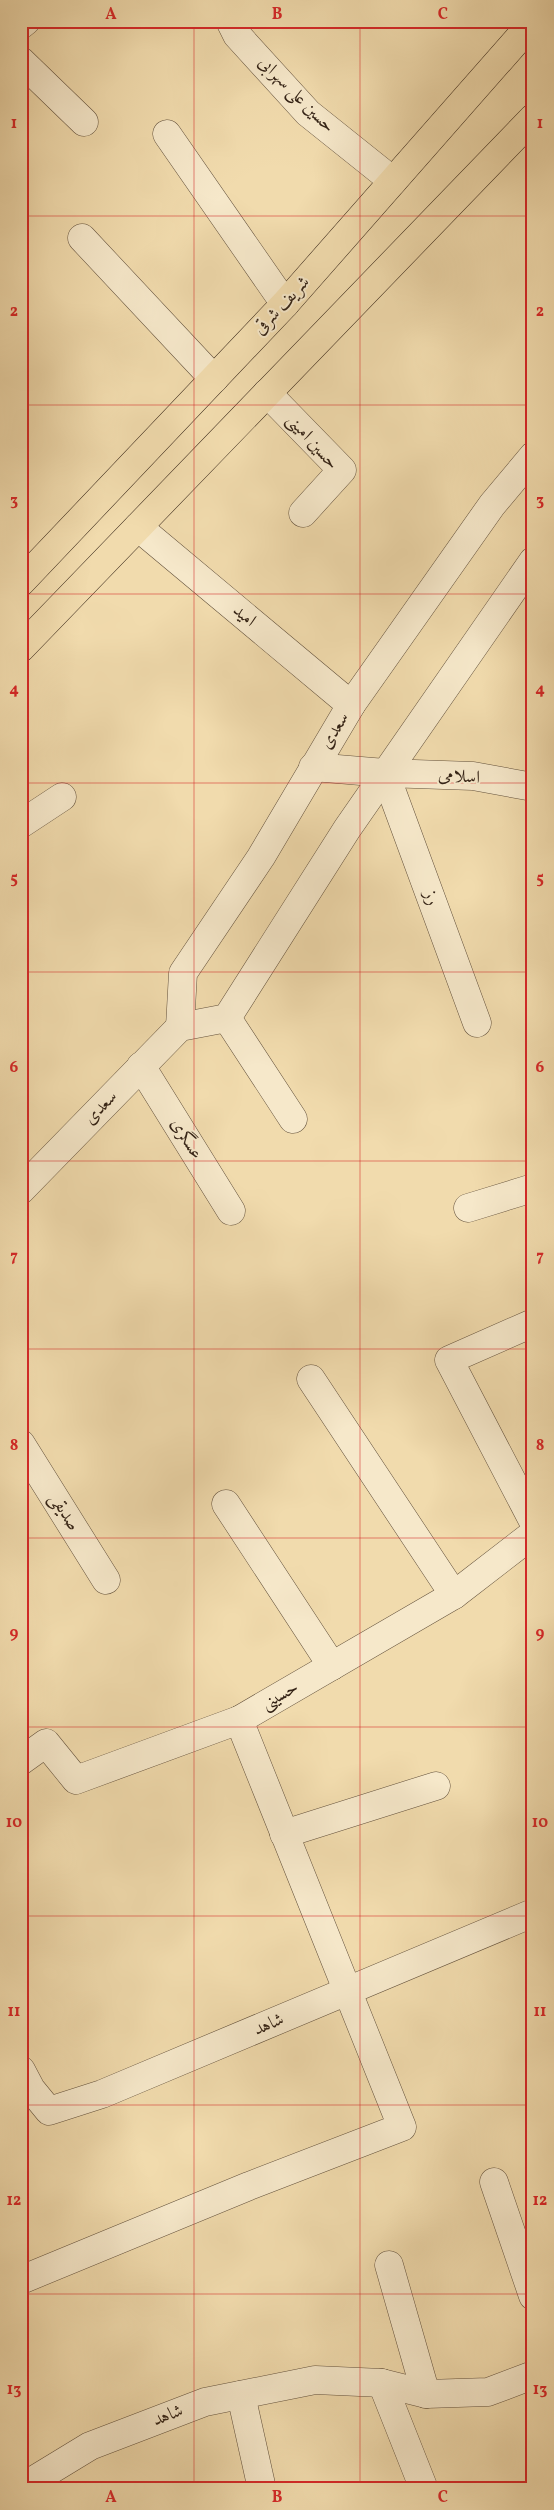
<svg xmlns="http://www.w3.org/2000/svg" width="554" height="2510" font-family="Vollkorn,Amiri,serif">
  <rect width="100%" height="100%" fill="#f1dbad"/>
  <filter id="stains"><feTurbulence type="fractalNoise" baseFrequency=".004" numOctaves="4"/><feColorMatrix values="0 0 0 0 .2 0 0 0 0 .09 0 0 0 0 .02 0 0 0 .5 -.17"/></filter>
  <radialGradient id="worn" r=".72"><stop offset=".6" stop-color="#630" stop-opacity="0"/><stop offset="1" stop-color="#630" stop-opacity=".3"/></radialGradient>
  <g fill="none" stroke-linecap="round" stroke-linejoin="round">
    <!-- minor casing -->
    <g stroke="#63513c" stroke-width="29">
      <g id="minor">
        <polyline points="230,21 237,35 308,113 393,181"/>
        <polyline points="21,25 26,21"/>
        <polyline points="21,61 84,122"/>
        <polyline points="167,134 285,304"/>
        <polyline points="82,238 214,379"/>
        <polyline points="267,393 342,470 303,513"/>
        <polyline points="138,527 351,705"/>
        <polyline points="313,767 385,773 473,776 533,787"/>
        <polyline points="385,773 477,1023"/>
        <polyline points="21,824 62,797"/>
        <polyline points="227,1018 293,1119"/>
        <polyline points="180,1027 183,973 261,857 351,705 492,505 533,456"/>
        <polyline points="141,1066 231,1211"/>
        <polyline points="21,1190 180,1027 227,1018 347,829 533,561"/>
        <polyline points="468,1208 533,1188"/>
        <polyline points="533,1323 449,1360 533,1521"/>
        <polyline points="311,1379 454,1595"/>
        <polyline points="21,1444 106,1580"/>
        <polyline points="226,1504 332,1666"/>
        <polyline points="21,1761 46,1743 76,1780 239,1720 454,1595 533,1534"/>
        <polyline points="284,1834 436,1786"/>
        <polyline points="21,2070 31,2089 49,2111 102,2094 533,1913"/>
        <polyline points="494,2182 533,2296"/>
        <polyline points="389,2265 426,2394"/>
        <polyline points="21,2280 249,2186 402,2127 239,1720"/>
        <polyline points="382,2383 424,2489"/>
        <polyline points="241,2395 262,2489"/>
        <polyline points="21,2488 90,2446 205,2402 315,2380 382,2383 426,2394 488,2392 533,2375"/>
      </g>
    </g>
    <!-- major casing -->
    <g stroke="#342316" stroke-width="29">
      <g id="major">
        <polyline points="21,582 285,304 533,22"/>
        <polyline points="21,648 533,118"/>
      </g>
    </g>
    <!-- minor -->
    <use href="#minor" stroke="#f6e8ca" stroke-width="28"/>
    <!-- major -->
    <use href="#major" stroke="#f1dbad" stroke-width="28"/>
  </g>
  <!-- grid -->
  <path fill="none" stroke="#d62828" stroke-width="1" stroke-opacity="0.55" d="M194,21V2489M360,21V2489M21,216H533M21,405H533M21,594H533M21,783H533M21,972H533M21,1161H533M21,1349H533M21,1538H533M21,1727H533M21,1916H533M21,2105H533M21,2294H533"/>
  <g text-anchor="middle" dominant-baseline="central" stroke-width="4" stroke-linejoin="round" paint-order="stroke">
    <!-- street labels -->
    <g font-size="18" fill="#342316" stroke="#f6e8ca">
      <text transform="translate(296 95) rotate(45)">حسین علی سهرابی</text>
      <text transform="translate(282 306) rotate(-47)">شریف شرقی</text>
      <text transform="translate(312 442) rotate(48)">حسین امینی</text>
      <text transform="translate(244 616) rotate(40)">امید</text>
      <text transform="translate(335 731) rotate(-59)">سعدی</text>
      <text transform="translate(459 777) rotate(4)">اسلامی</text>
      <text transform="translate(431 898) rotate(70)">رز</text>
      <text transform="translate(101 1108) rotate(-46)">سعدی</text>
      <text transform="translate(186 1139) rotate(58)">عسگری</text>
      <text transform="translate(64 1512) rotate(58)">صدیقی</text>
      <text transform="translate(280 1696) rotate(-30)">حسینی</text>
      <text transform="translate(269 2025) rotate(-23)">شاهد</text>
      <text transform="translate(168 2416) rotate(-21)">شاهد</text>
    </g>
  </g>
  <!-- margin -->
  <rect width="554" height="2510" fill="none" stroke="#f1dbad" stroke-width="55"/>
  <rect x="28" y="28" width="498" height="2454" fill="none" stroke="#d62828" stroke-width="2"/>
  <g font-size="16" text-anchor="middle" font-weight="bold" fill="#d62828">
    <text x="111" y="19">A</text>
    <text x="277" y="19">B</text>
    <text x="443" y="19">C</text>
    <text x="14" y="128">1</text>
    <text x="540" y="128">1</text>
    <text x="14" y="316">2</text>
    <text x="540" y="316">2</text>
    <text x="14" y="505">3</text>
    <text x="540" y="505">3</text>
    <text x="14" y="694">4</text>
    <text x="540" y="694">4</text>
    <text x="14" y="883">5</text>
    <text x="540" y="883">5</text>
    <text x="14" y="1072">6</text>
    <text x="540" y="1072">6</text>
    <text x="14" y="1261">7</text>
    <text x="540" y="1261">7</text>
    <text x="14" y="1450">8</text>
    <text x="540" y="1450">8</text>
    <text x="14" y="1638">9</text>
    <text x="540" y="1638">9</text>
    <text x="14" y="1827">10</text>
    <text x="540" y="1827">10</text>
    <text x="14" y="2016">11</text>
    <text x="540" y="2016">11</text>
    <text x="14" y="2205">12</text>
    <text x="540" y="2205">12</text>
    <text x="14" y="2394">13</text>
    <text x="540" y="2394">13</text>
    <text x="111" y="2502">A</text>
    <text x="277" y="2502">B</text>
    <text x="443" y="2502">C</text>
  </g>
  <rect width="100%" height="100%" filter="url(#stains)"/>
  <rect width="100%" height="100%" fill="url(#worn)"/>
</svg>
